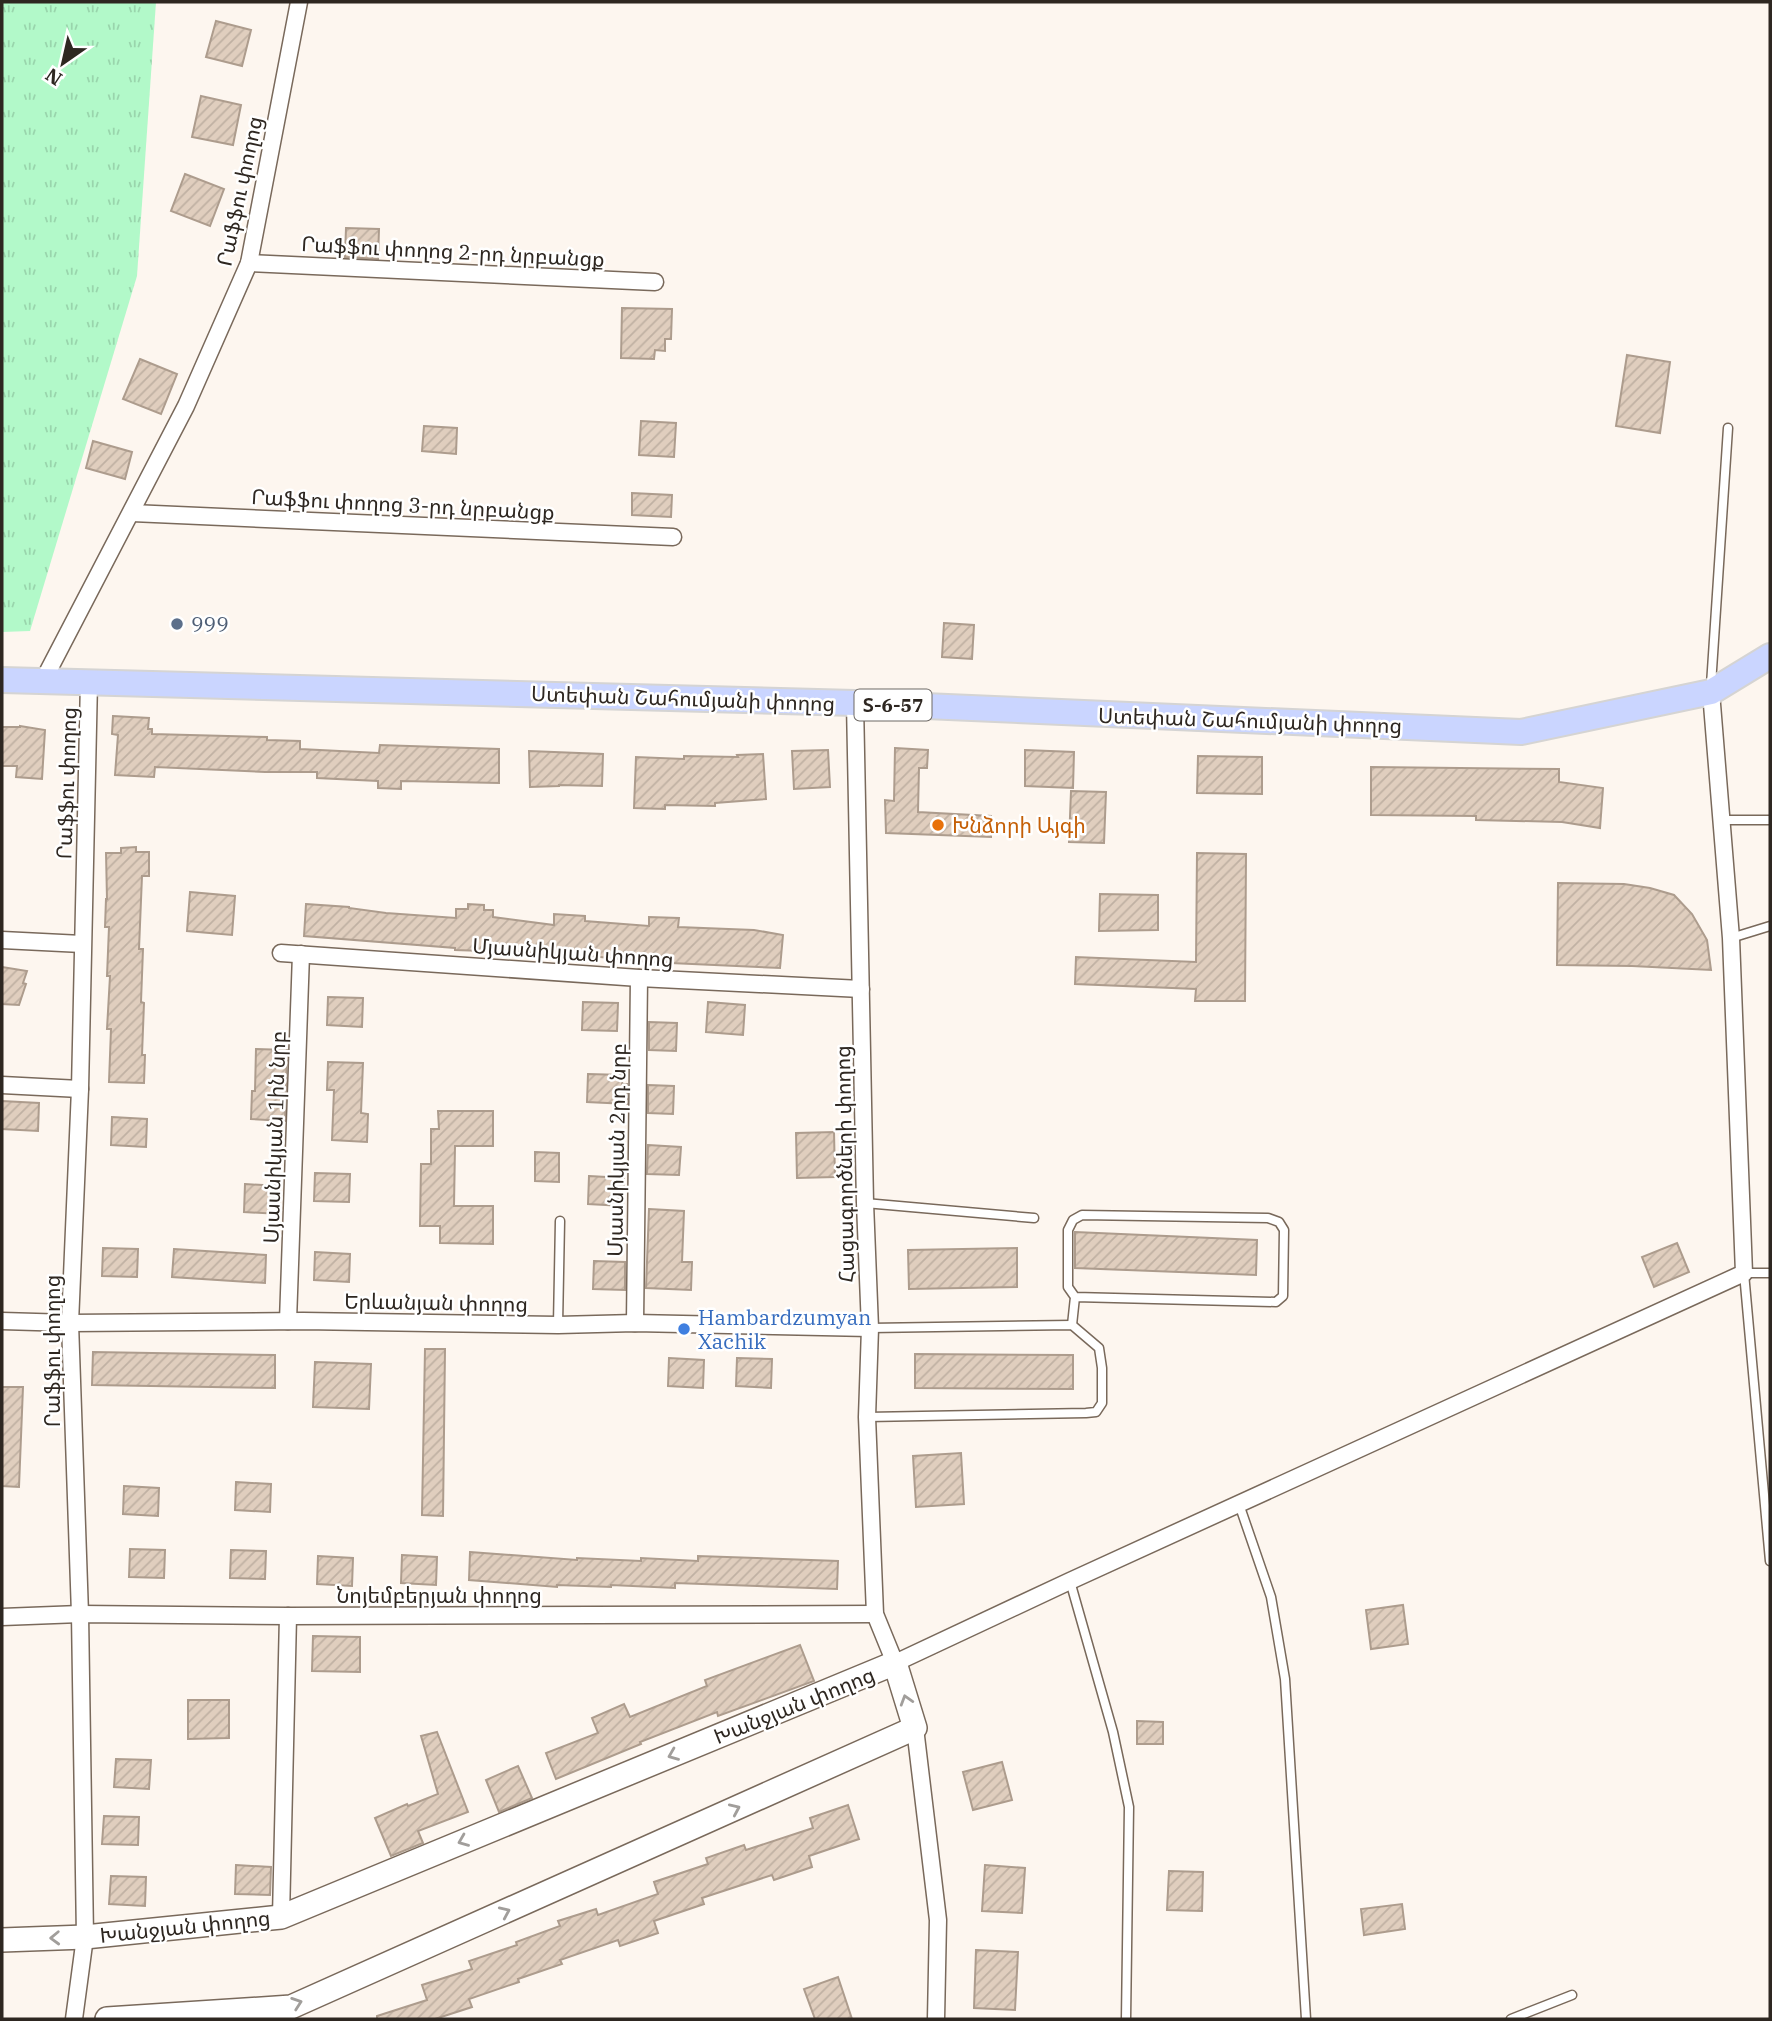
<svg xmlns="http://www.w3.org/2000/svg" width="1772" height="2021" font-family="'IBM Plex Serif','Noto Sans Armenian',serif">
  <defs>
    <pattern id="park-tufts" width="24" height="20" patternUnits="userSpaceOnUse" patternTransform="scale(1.75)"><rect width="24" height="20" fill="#b2f9c9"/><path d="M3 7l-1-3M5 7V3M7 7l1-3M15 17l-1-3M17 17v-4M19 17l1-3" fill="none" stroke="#99d5ac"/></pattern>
    <pattern id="building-hatch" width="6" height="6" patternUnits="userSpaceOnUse" patternTransform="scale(1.75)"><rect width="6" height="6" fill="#e0cebe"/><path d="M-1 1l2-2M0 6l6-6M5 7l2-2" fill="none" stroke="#c0b1a3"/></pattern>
  </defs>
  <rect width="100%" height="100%" fill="#fdf6ef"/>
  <!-- park -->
  <polygon fill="url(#park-tufts)" points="2,2 156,2 137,276 30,631 2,632"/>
  <!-- building -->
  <g fill="url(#building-hatch)" stroke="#ad9c8d" stroke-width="2">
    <polygon points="216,21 251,30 242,66 206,57"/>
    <polygon points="201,96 241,105 233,145 192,137"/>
    <polygon points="185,174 224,189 210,226 171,211"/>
    <polygon points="346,228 379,229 378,259 345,257"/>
    <polygon points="622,308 672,309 671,339 665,339 665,351 655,350 654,359 621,358"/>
    <polygon points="1627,355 1670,362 1660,433 1616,426"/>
    <polygon points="140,359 177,374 161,414 123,399"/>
    <polygon points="641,421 676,423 674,457 639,455"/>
    <polygon points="424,426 457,428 456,454 422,451"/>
    <polygon points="93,441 132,452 125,479 86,468"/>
    <polygon points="632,493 672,495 671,517 632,515"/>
    <polygon points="944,623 974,625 972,659 942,657"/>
    <polygon points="113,716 149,718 148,729 152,729 152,734 267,737 267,740 300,741 300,749 379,753 380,745 499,749 499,783 401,781 401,789 378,788 378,781 317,778 317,772 265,772 155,767 154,777 115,775 118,735 112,734"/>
    <polygon points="20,726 45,730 42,779 16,777 17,766 2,766 2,727 20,727"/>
    <polygon points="895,748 928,750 927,768 919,768 918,812 991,816 991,837 886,833 885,800 894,801"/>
    <polygon points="828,750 830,787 794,789 792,751"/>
    <polygon points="1025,750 1074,752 1073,788 1025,786"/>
    <polygon points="529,751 603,754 602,786 559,785 559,786 530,787"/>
    <polygon points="763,754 766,799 715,803 715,806 665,805 665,809 634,808 636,757 684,759 684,756 738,757 737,755"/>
    <polygon points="1198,756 1262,757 1262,794 1197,793"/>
    <polygon points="1371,767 1559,769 1559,782 1603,788 1600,828 1562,822 1476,820 1476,816 1371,815"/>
    <polygon points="1071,791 1106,792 1104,843 1069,842"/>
    <polygon points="136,847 136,852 149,852 149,876 142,876 139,949 143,949 141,1002 144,1003 142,1055 145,1055 144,1083 109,1082 111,1029 107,1029 110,976 107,976 109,927 105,927 106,899 107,899 106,853 121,853 121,848"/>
    <polygon points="1197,853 1246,854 1245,1001 1195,1001 1196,989 1075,984 1076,957 1196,962"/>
    <polygon points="1558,883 1624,884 1650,888 1674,895 1692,914 1707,940 1711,970 1632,966 1557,965"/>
    <polygon points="190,892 235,896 232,935 187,931"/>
    <polygon points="1100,894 1158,895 1158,930 1099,931"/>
    <polygon points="306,904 349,907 349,908 386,913 456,918 456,909 468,909 468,904 484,905 484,910 493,910 493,917 554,925 554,914 585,916 585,921 649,926 649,917 679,918 678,927 754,930 783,935 780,968 648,962 600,957 544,955 484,947 484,951 455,950 455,948 304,936"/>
    <polygon points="2,967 27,971 23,983 26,984 19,1005 2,1004"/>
    <polygon points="328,997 363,998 362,1027 327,1025"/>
    <polygon points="583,1002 618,1003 617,1031 582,1030"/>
    <polygon points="708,1002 745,1005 743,1035 706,1032"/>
    <polygon points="649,1022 677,1023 676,1051 649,1050"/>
    <polygon points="256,1049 287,1050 285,1121 251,1119 252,1091 255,1091"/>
    <polygon points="328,1062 363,1063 361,1113 368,1114 367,1142 332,1140 334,1090 327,1090"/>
    <polygon points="588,1074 623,1075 622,1084 627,1084 627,1104 587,1102"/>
    <polygon points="648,1085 674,1086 673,1114 648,1113"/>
    <polygon points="2,1101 39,1103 38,1131 2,1129"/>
    <polygon points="438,1111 493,1111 493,1146 455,1146 454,1206 493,1206 493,1244 440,1243 440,1226 420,1226 421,1164 431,1164 431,1129 439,1129"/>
    <polygon points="112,1117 147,1119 146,1147 111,1145"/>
    <polygon points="834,1132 835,1177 797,1178 796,1133"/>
    <polygon points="648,1145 681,1147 679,1175 647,1174"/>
    <polygon points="535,1152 559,1153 559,1182 535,1181"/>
    <polygon points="315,1173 350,1174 349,1202 314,1201"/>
    <polygon points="589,1176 624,1178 623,1206 588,1204"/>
    <polygon points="245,1184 280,1186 279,1214 244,1212"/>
    <polygon points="649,1209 684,1211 682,1262 692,1262 691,1290 646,1288"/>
    <polygon points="1075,1232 1257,1240 1256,1275 1075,1268"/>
    <polygon points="1677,1243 1689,1272 1654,1287 1642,1257"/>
    <polygon points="103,1248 138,1249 137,1277 102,1276"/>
    <polygon points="1017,1248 1017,1287 909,1289 908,1250"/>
    <polygon points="174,1249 266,1255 265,1283 172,1277"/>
    <polygon points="315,1252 350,1254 349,1282 314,1280"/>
    <polygon points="594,1261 625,1262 625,1290 593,1289"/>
    <polygon points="425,1349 445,1349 443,1516 422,1515"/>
    <polygon points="93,1352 275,1355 275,1388 92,1385"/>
    <polygon points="915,1354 1073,1355 1073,1389 915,1388"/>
    <polygon points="669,1358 704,1360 703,1388 668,1386"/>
    <polygon points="737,1358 772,1359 771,1388 736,1386"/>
    <polygon points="315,1362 371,1364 369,1409 313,1407"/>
    <polygon points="2,1387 23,1387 19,1487 2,1486"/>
    <polygon points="961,1453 964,1504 916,1507 913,1456"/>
    <polygon points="236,1482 271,1484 270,1512 235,1510"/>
    <polygon points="124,1486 159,1488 158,1516 123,1514"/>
    <polygon points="130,1549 165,1550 164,1578 129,1577"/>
    <polygon points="231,1550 266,1551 265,1579 230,1578"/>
    <polygon points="470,1552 577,1560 577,1558 641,1561 641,1558 698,1561 698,1556 838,1561 837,1589 675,1583 675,1588 611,1585 611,1587 557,1585 557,1587 469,1580"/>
    <polygon points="402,1555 437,1557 436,1585 401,1583"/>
    <polygon points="318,1556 353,1558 352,1586 317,1584"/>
    <polygon points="1403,1605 1408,1644 1371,1649 1366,1610"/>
    <polygon points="313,1636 360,1637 360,1672 312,1671"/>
    <polygon points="800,1645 814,1681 718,1716 717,1712 640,1742 641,1744 556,1779 546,1753 598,1733 592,1718 624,1704 630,1717 707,1686 705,1680"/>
    <polygon points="188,1700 229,1700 229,1738 188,1739"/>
    <polygon points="1137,1721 1163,1722 1163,1744 1137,1744"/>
    <polygon points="437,1732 468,1812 418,1831 423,1843 391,1856 375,1818 407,1804 408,1806 438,1794 421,1736"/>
    <polygon points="116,1759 151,1760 149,1789 114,1787"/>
    <polygon points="1002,1762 1012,1800 973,1810 963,1772"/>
    <polygon points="518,1766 532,1798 499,1812 486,1780"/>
    <polygon points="848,1805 859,1839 809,1856 812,1867 774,1880 772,1875 702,1898 704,1904 654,1921 658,1933 620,1946 618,1940 560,1960 562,1964 518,1979 519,1982 469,1999 472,2007 435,2019 377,2019 377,2016 427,2000 422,1985 472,1969 469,1961 517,1945 516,1942 560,1926 558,1921 596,1909 598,1915 658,1894 654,1882 708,1864 706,1858 744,1845 746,1850 813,1828 810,1818"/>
    <polygon points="104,1816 139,1817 138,1845 102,1844"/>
    <polygon points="236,1865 271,1867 270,1895 235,1894"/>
    <polygon points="985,1865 1025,1868 1022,1913 982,1911"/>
    <polygon points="1169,1871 1203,1872 1202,1911 1167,1910"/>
    <polygon points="111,1876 146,1877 145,1906 109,1904"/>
    <polygon points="1402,1904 1405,1929 1364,1935 1361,1909"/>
    <polygon points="976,1950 1018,1952 1015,2010 974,2008"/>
    <polygon points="838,1977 852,2019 815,2019 804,1989"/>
  </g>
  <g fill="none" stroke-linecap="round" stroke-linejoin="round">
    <!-- lane casing -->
    <g stroke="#79695b" stroke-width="11">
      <g id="lane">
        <polyline points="1711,685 1728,428"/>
        <polyline points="1722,820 1770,820"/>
        <polyline points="1731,938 1770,926"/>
        <polyline points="865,1203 1034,1218"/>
        <polyline points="1770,1273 1744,1273 1770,1561"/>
        <polyline points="558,1325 560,1221"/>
        <polyline points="1072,1325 1075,1297 1068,1287 1068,1230 1073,1220 1082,1215 1268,1218 1279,1222 1284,1230 1283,1296 1276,1302 1075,1297"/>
        <polyline points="867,1417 1086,1413 1096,1412 1102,1403 1102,1368 1099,1348 1072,1325 870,1328"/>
        <polyline points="1239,1504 1271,1597 1285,1679 1306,2019"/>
        <polyline points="1070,1581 1113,1732 1129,1807 1126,2019"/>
        <polyline points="1511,2019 1572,1995"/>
      </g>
    </g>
    <!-- street casing -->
    <g stroke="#79695b" stroke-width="19">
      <g id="street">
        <polyline points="249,263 655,282"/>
        <polyline points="132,513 673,537"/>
        <polyline points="43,681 186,406 249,263 299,2"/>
        <polyline points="855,703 865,1203 870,1328 867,1417 875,1614 895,1663 1070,1581 1744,1273 1731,938 1711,692"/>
        <polyline points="2,940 82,944"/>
        <polyline points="281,953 639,978 861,989"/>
        <polyline points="2,1085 80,1089"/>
        <polyline points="2,1321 70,1323 303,1321 558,1325 635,1323 870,1328"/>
        <polyline points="288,1321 301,954"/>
        <polyline points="635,1323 639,978"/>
        <polyline points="2,1617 80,1614 288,1616 875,1614"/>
        <polyline points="915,1728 938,1920 936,2019"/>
        <polyline points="281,1917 288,1616"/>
        <polyline points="74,2019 85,1937 80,1614 70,1323 80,1089 89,681"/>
      </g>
    </g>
    <!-- secondary casing -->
    <g stroke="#79695b" stroke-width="26">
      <polyline id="secondary" points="2,1940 85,1937 281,1917 895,1663 915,1728 291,2007 107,2019"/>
    </g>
    <!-- primary casing -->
    <g stroke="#d5d4d3" stroke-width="28">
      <polyline id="primary" points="2,680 855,703 1521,732 1711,692 1770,656"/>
    </g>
    <!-- lane -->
    <use href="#lane" stroke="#fff" stroke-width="8"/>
    <!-- street -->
    <use href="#street" stroke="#fff" stroke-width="16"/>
    <!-- secondary -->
    <use href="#secondary" stroke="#fff" stroke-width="23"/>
    <!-- primary -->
    <use href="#primary" stroke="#cad5ff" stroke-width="24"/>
  </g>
  <!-- one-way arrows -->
  <defs><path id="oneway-chevron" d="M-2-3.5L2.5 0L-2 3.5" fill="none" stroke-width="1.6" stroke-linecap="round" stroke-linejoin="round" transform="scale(1.75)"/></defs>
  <g stroke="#a19e9b">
    <use href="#oneway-chevron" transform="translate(906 1700) rotate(-107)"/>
    <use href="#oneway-chevron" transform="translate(673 1755) rotate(158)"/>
    <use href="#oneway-chevron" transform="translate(735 1809) rotate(-24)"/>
    <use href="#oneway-chevron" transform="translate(463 1841) rotate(158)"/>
    <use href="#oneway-chevron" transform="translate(505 1912) rotate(-24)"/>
    <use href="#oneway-chevron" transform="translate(55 1938) rotate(178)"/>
    <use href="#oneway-chevron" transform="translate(297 2003) rotate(-19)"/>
  </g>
  <!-- markers -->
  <circle fill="#5c6f8a" stroke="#fff" stroke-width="2.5" cx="177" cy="624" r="7"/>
  <circle fill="#e8710a" stroke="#fff" stroke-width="2.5" cx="938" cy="825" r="7"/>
  <circle fill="#3f7fe0" stroke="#fff" stroke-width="2.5" cx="684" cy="1329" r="7"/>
  <g text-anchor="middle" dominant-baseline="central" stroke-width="5" stroke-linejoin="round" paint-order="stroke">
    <!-- shield labels -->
    <rect fill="#fff" stroke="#6d6864" stroke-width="2" x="854.5" y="689.5" width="77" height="31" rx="5"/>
    <g font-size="19" font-weight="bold" fill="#2e2721">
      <text x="893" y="705">Տ-6-57</text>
    </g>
    <!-- street labels -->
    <g font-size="21" fill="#2e2721" stroke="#fff">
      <text transform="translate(239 191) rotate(-78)">Րաֆֆու փողոց</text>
      <text transform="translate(453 251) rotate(3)">Րաֆֆու փողոց 2-րդ նրբանցք</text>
      <text transform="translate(403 504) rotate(3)">Րաֆֆու փողոց 3-րդ նրբանցք</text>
      <text transform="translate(683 698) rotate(2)">Ստեփան Շահումյանի փողոց</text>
      <text transform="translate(1250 720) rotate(2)">Ստեփան Շահումյանի փողոց</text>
      <text transform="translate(66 783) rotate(-88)">Րաֆֆու փողոց</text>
      <text transform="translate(573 952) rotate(4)">Մյասնիկյան փողոց</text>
      <text transform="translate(274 1137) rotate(-88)">Մյասնիկյան 1ին նրբ</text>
      <text transform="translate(616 1150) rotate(-89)">Մյասնիկյան 2րդ նրբ</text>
      <text transform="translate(844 1164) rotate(-91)">Հացագործների փողոց</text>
      <text transform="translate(436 1302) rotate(1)">Երևանյան փողոց</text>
      <text transform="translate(52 1351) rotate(-90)">Րաֆֆու փողոց</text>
      <text x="439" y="1595">Նոյեմբերյան փողոց</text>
      <text transform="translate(794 1705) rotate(-22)">Խանջյան փողոց</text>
      <text transform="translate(185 1926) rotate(-6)">Խանջյան փողոց</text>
    </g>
    <!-- service labels -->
    <g font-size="21" fill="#4e5e75" stroke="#fff" text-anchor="start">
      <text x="191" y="624">999</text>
    </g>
    <!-- food labels -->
    <g font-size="21" fill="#c56008" stroke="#fff" text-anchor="start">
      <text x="952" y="825">Խնձորի Այգի</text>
    </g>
    <!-- shop labels -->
    <g font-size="21" fill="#366cbe" stroke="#fff" text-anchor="start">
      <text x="698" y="1317">Hambardzumyan<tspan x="698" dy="24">Xachik</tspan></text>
    </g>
  </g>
  <!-- border -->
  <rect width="1772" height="2021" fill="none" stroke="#2e2721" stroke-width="7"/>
  <!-- north arrow -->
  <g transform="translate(63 63) rotate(214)" stroke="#ffffff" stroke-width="5" paint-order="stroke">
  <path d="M0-5L12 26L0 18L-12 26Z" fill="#2e2721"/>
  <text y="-10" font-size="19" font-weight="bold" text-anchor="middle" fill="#2e2721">N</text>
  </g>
</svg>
